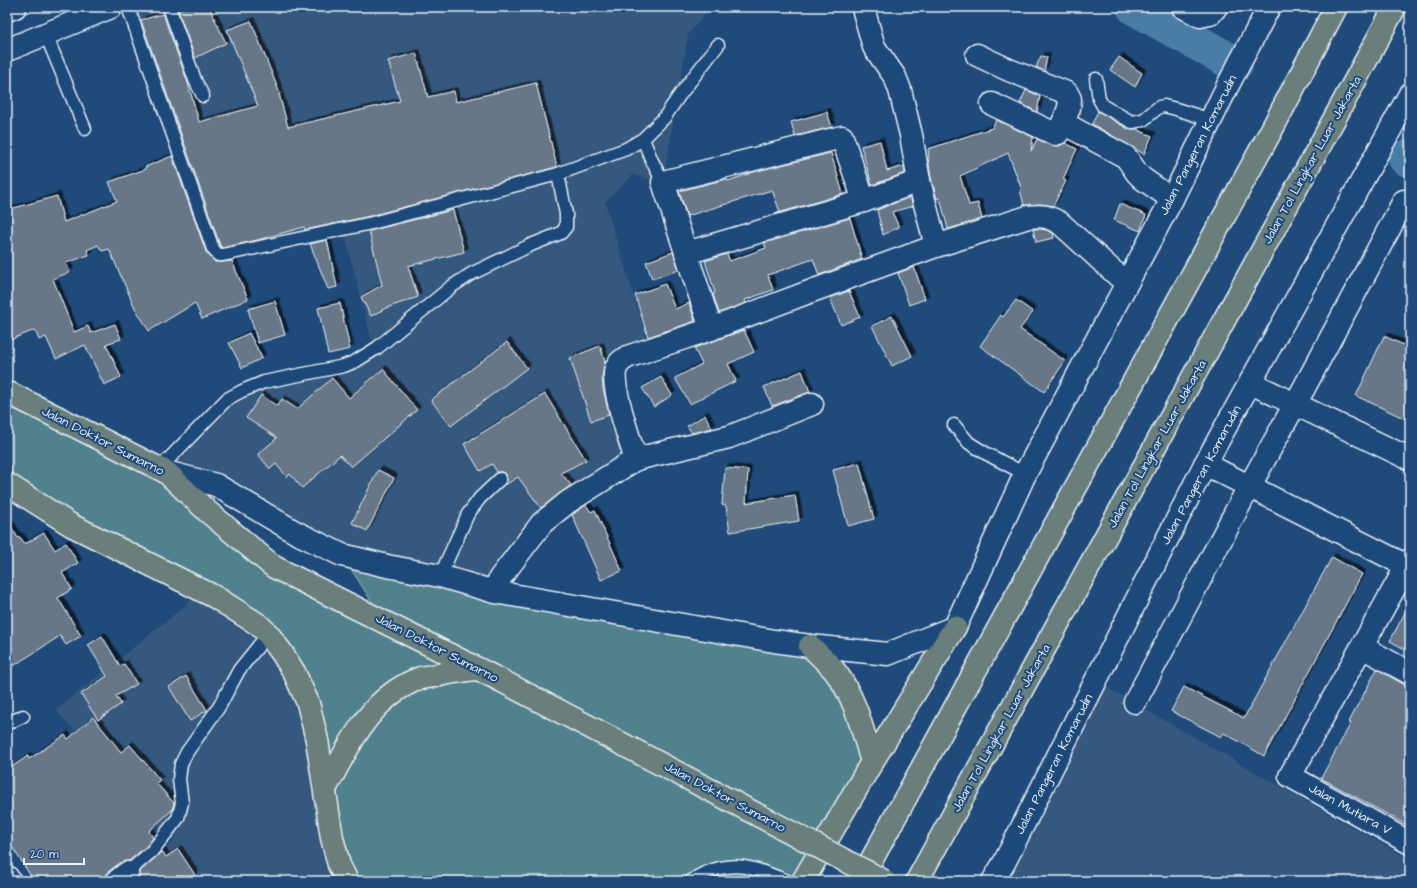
<svg xmlns="http://www.w3.org/2000/svg" width="1417" height="888" font-family="'Architects Daughter',sans-serif">
  <defs>
    <filter id="shadow"><feDropShadow dx="3.5" dy="-3.5" stdDeviation="0" flood-color="#0009"/></filter>
  </defs>
  <rect width="100%" height="100%" fill="#1f4a7a"/>
  <filter id="ink" filterUnits="userSpaceOnUse"><feTurbulence type="fractalNoise" baseFrequency=".025" numOctaves="2"/><feDisplacementMap in="SourceGraphic" scale="8" xChannelSelector="R" yChannelSelector="G"/><feConvolveMatrix kernelMatrix="1 2 1 2 8 2 1 2 1" color-interpolation-filters="sRGB"/></filter>
  <g filter="url(#ink)">
    <!-- built -->
    <g fill="#35587e">
      <polygon points="137,7 710,7 688,35 663,182 633,175 605,202 647,340 620,361 636,459 568,502 494,591 342,555 160,468 227,399 257,384 344,366 374,349 343,229 217,255 134,8"/>
      <polygon points="203,591 283,654 347,881 119,881 174,842 56,710"/>
      <polygon points="1095,681 1410,860 1410,881 1002,881"/>
    </g>
    <!-- green -->
    <polygon fill="#51818c" stroke="#9cb9c2" points="7,391 160,468 274,567 384,621 342,555 774,641 834,670 871,762 803,881 348,881 325,789 278,647 7,483"/>
    <g fill="none" stroke-linecap="round" stroke-linejoin="round">
      <!-- river -->
      <g stroke="#4a7ba7" stroke-width="36">
        <polyline points="1134,7 1235,64"/>
        <polyline points="1406,158 1410,160"/>
      </g>
    </g>
    <!-- building -->
    <g fill="#677787" stroke="#e8f1f8" filter="url(#shadow)">
      <polygon points="188,7 209,7 226,43 195,58 178,10"/>
      <polygon points="163,14 188,83 199,122 258,106 227,30 251,21 280,94 279,94 288,127 400,101 388,61 416,53 428,97 454,91 456,102 536,83 557,167 370,216 305,230 304,227 257,240 222,248 220,245 141,20"/>
      <polygon points="1041,56 1047,57 1044,71 1036,67"/>
      <polygon points="1119,57 1142,73 1135,87 1110,70"/>
      <polygon points="1026,90 1040,96 1037,112 1020,103"/>
      <polygon points="1098,111 1128,129 1136,129 1152,136 1144,154 1092,124"/>
      <polygon points="827,112 832,127 795,136 791,122"/>
      <polygon points="996,120 1033,137 1031,151 1037,139 1050,145 1059,146 1065,143 1077,149 1063,179 1066,181 1053,206 1041,204 1024,205 1020,190 1022,190 1008,153 960,176 969,205 978,203 982,219 948,229 940,198 937,199 931,178 928,158 929,157 928,149 992,128"/>
      <polygon points="880,141 887,171 904,166 905,173 872,185 861,146"/>
      <polygon points="831,153 843,194 775,214 780,212 772,190 687,216 679,191 727,179 728,181 757,171"/>
      <polygon points="172,156 206,252 215,262 223,262 232,261 248,299 202,319 195,303 149,331 135,308 109,249 102,251 98,245 87,250 89,255 66,263 70,272 53,279 74,332 88,326 91,333 115,324 121,339 106,344 121,377 104,385 85,345 56,359 46,337 39,340 35,330 7,341 7,210 57,196 64,222 117,201 109,182 146,169 145,167"/>
      <polygon points="910,197 913,206 892,212 899,227 883,235 877,210"/>
      <polygon points="1120,204 1146,215 1140,231 1114,220"/>
      <polygon points="453,210 464,252 408,266 418,297 386,308 371,316 361,297 382,285 369,231"/>
      <polygon points="850,218 862,259 819,275 813,259 768,275 773,290 745,300 746,303 719,313 713,294 715,293 705,261 727,254 730,261 766,248 764,243"/>
      <polygon points="1033,229 1040,229 1047,230 1053,233 1054,238 1036,242"/>
      <polygon points="327,240 337,287 328,289 310,244"/>
      <polygon points="673,252 679,270 652,279 646,262"/>
      <polygon points="914,267 925,299 909,305 898,273"/>
      <polygon points="665,284 675,309 689,303 695,321 648,337 635,295"/>
      <polygon points="849,291 860,317 841,325 830,298"/>
      <polygon points="1016,300 1033,312 1020,329 1065,361 1044,392 980,346 1001,315 1003,317"/>
      <polygon points="275,301 285,335 258,343 248,309"/>
      <polygon points="340,303 350,349 328,354 318,308"/>
      <polygon points="892,316 912,356 892,366 872,326"/>
      <polygon points="744,330 754,352 728,364 736,381 690,404 675,378 702,364 694,348"/>
      <polygon points="249,333 262,358 242,368 229,343"/>
      <polygon points="1384,336 1410,348 1410,421 1356,396"/>
      <polygon points="507,342 527,368 451,426 431,400"/>
      <polygon points="600,346 605,362 602,377 603,388 609,415 591,421 570,358"/>
      <polygon points="383,369 417,410 351,467 340,455 302,488 290,474 287,477 276,464 270,469 258,454 277,438 246,418 261,395 277,406 282,399 297,409 332,378 349,398"/>
      <polygon points="802,371 810,392 772,406 764,387"/>
      <polygon points="661,377 672,395 654,407 642,388"/>
      <polygon points="545,394 586,460 561,473 571,485 541,508 518,477 505,485 507,481 506,474 502,472 497,472 492,464 480,471 464,444"/>
      <polygon points="705,415 712,428 692,433 687,426"/>
      <polygon points="859,463 874,519 848,526 833,470"/>
      <polygon points="725,468 748,470 746,503 795,495 799,521 730,532 726,506 722,505"/>
      <polygon points="378,470 394,478 367,531 352,523"/>
      <polygon points="586,505 591,512 595,510 622,571 601,580 572,515"/>
      <polygon points="7,520 18,538 20,537 25,544 44,533 55,550 66,543 78,563 62,573 72,589 58,598 81,636 66,645 60,636 7,670"/>
      <polygon points="1332,557 1362,574 1264,756 1224,733 1221,737 1171,711 1184,687 1244,718"/>
      <polygon points="1410,603 1410,652 1390,641"/>
      <polygon points="102,636 120,666 124,664 137,684 116,696 121,704 98,720 81,694 107,676 88,645"/>
      <polygon points="1377,669 1410,688 1410,827 1321,778 1351,723 1349,722"/>
      <polygon points="186,676 207,710 190,721 169,687"/>
      <polygon points="93,717 121,752 130,745 160,780 156,783 174,803 172,810 149,831 153,838 147,846 129,861 125,861 120,863 109,871 106,876 105,881 34,881 7,839 7,770 28,756 29,759 65,735 68,739"/>
      <polygon points="178,849 195,875 186,881 139,881 138,879 139,872 162,851 166,857"/>
    </g>
    <g fill="none" stroke-linecap="round" stroke-linejoin="round">
      <!-- service casing -->
      <g stroke="#e8f1f8" stroke-width="15">
        <g id="service">
          <polyline points="128,7 213,249 218,255 223,255 372,223 558,174 626,149 643,139 664,118 679,96 718,45"/>
          <polyline points="169,7 195,80 203,96"/>
          <polyline points="46,35 85,129"/>
          <polyline points="1096,79 1099,99 1103,106 1132,122 1143,120 1159,107 1164,106 1176,109 1211,120"/>
          <polyline points="643,139 652,161 663,182"/>
          <polyline points="954,425 969,443 987,454 1025,474"/>
          <polyline points="160,468 227,399 242,391 264,382 344,366 356,361 377,348 451,287 471,274 531,245 561,233 566,227 566,214 558,174"/>
          <polyline points="440,576 468,514 480,498 500,479"/>
          <polyline points="7,724 23,716"/>
          <polyline points="129,877 127,873 152,851 178,818 182,803 179,779 181,764 187,752 219,707 239,670 268,634"/>
          <path d="M691,881C696,878 700,875 705,873C737,859 757,869 787,881"/>
        </g>
      </g>
      <!-- minor casing -->
      <g stroke="#e8f1f8" stroke-width="25">
        <g id="minor">
          <polyline points="1183,7 1200,16 1210,14 1216,7"/>
          <polyline points="863,8 874,47 895,77 900,90 911,135 919,181 936,246"/>
          <polyline points="7,10 15,7"/>
          <polyline points="7,50 111,7"/>
          <polyline points="977,55 1009,70 1067,93 1070,99 1069,108 1063,123"/>
          <polyline points="992,104 1055,134 1058,133 1063,123 1126,157 1137,173 1143,179 1172,199"/>
          <polyline points="686,253 864,201 919,181"/>
          <polyline points="711,329 663,182 842,137 864,201"/>
          <polyline points="1251,383 1410,459"/>
          <polyline points="636,459 729,437 812,404"/>
          <polyline points="1205,464 1407,566"/>
          <polyline points="1410,560 1290,776 1410,843"/>
          <path d="M494,591L500,578L542,523L568,502L636,459C630,442 610,383 616,368C618,363 622,360 627,357L711,329L809,292L936,246L1028,217C1042,215 1047,216 1060,223L1126,283"/>
          <polyline points="1362,647 1410,673"/>
          <polyline points="1135,702 1243,498 1304,388 1404,201 1410,204"/>
          <polyline points="7,877 10,881"/>
          <polyline points="117,881 127,873"/>
        </g>
      </g>
      <!-- tertiary casing -->
      <g stroke="#e8f1f8" stroke-width="25">
        <g id="tertiary">
          <polyline points="166,472 216,485 295,532 342,555 387,566 440,576 495,592 774,641 810,646 888,654 955,627 1025,474 1172,199 1227,87 1269,7"/>
          <polyline points="993,881 1004,863 1205,464 1410,94"/>
        </g>
      </g>
      <!-- primary casing -->
      <g stroke="#e8f1f8" stroke-width="25">
        <g id="primary">
          <polyline points="7,392 166,472 207,511 274,567 500,680"/>
          <polyline points="7,484 71,525 215,597 259,625 268,634 282,653 294,672 308,703 317,740 332,838 339,865 347,881"/>
          <path d="M810,646C818,654 827,662 834,670C856,698 862,729 872,762"/>
          <path d="M325,789C349,746 369,698 418,679C423,677 428,677 433,676C448,673 463,670 478,669"/>
          <polyline points="803,881 872,762 955,627"/>
        </g>
      </g>
      <!-- motorway casing -->
      <g stroke="#e8f1f8" stroke-width="25">
        <g id="motorway">
          <polyline points="860,881 1271,131 1336,7"/>
          <polyline points="917,881 1319,147 1395,7"/>
        </g>
      </g>
      <!-- service -->
      <use href="#service" stroke="#1f4a7a" stroke-width="12"/>
      <!-- minor -->
      <use href="#minor" stroke="#1f4a7a" stroke-width="22"/>
      <!-- tertiary -->
      <use href="#tertiary" stroke="#1f4a7a" stroke-width="22"/>
      <!-- primary -->
      <use href="#primary" stroke="#6b7f7c" stroke-width="22"/>
      <!-- motorway -->
      <use href="#motorway" stroke="#6b7f7c" stroke-width="22"/>
      <!-- primary-bridge casing -->
      <g stroke="#e8f1f8" stroke-width="25" stroke-linecap="butt">
        <polyline id="primary-bridge" points="500,680 884,881"/>
      </g>
      <!-- primary-bridge -->
      <use href="#primary-bridge" stroke="#6b7f7c" stroke-width="22"/>
    </g>
  </g>
  <g text-anchor="middle" dominant-baseline="central" stroke-width="4" stroke-linejoin="round" paint-order="stroke">
    <!-- street labels -->
    <g font-size="13" fill="#e8f1f8" stroke="#1f4a7a">
      <text transform="translate(1198 145) rotate(-63)">Jalan Pangeran Komarudin</text>
      <text transform="translate(1312 160) rotate(-61)">Jalan Tol Lingkar Luar Jakarta</text>
      <text transform="translate(103 441) rotate(27)">Jalan Doktor Sumarno</text>
      <text transform="translate(1157 444) rotate(-61)">Jalan Tol Lingkar Luar Jakarta</text>
      <text transform="translate(1201 475) rotate(-62)">Jalan Pangeran Komarudin</text>
      <text transform="translate(437 648) rotate(27)">Jalan Doktor Sumarno</text>
      <text transform="translate(1001 728) rotate(-61)">Jalan Tol Lingkar Luar Jakarta</text>
      <text transform="translate(1054 764) rotate(-63)">Jalan Pangeran Komarudin</text>
      <text transform="translate(725 797) rotate(28)">Jalan Doktor Sumarno</text>
      <text transform="translate(1350 809) rotate(29)">Jalan Mutiara V</text>
    </g>
  </g>
  <!-- margin -->
  <rect width="1417" height="888" fill="none" stroke="#1f4a7a" stroke-width="24"/>
  <rect x="12" y="12" width="1393" height="864" fill="none" stroke="#e8f1f8" stroke-width="1.5" filter="url(#ink)"/>
  <!-- scale -->
  <path d="M24 858v6h60v-6" fill="none" stroke="#e8f1f8" stroke-width="2"/>
  <text x="30" y="858" font-size="12" fill="#e8f1f8" stroke="#1f4a7a" stroke-width="3" paint-order="stroke">20 m</text>
</svg>
